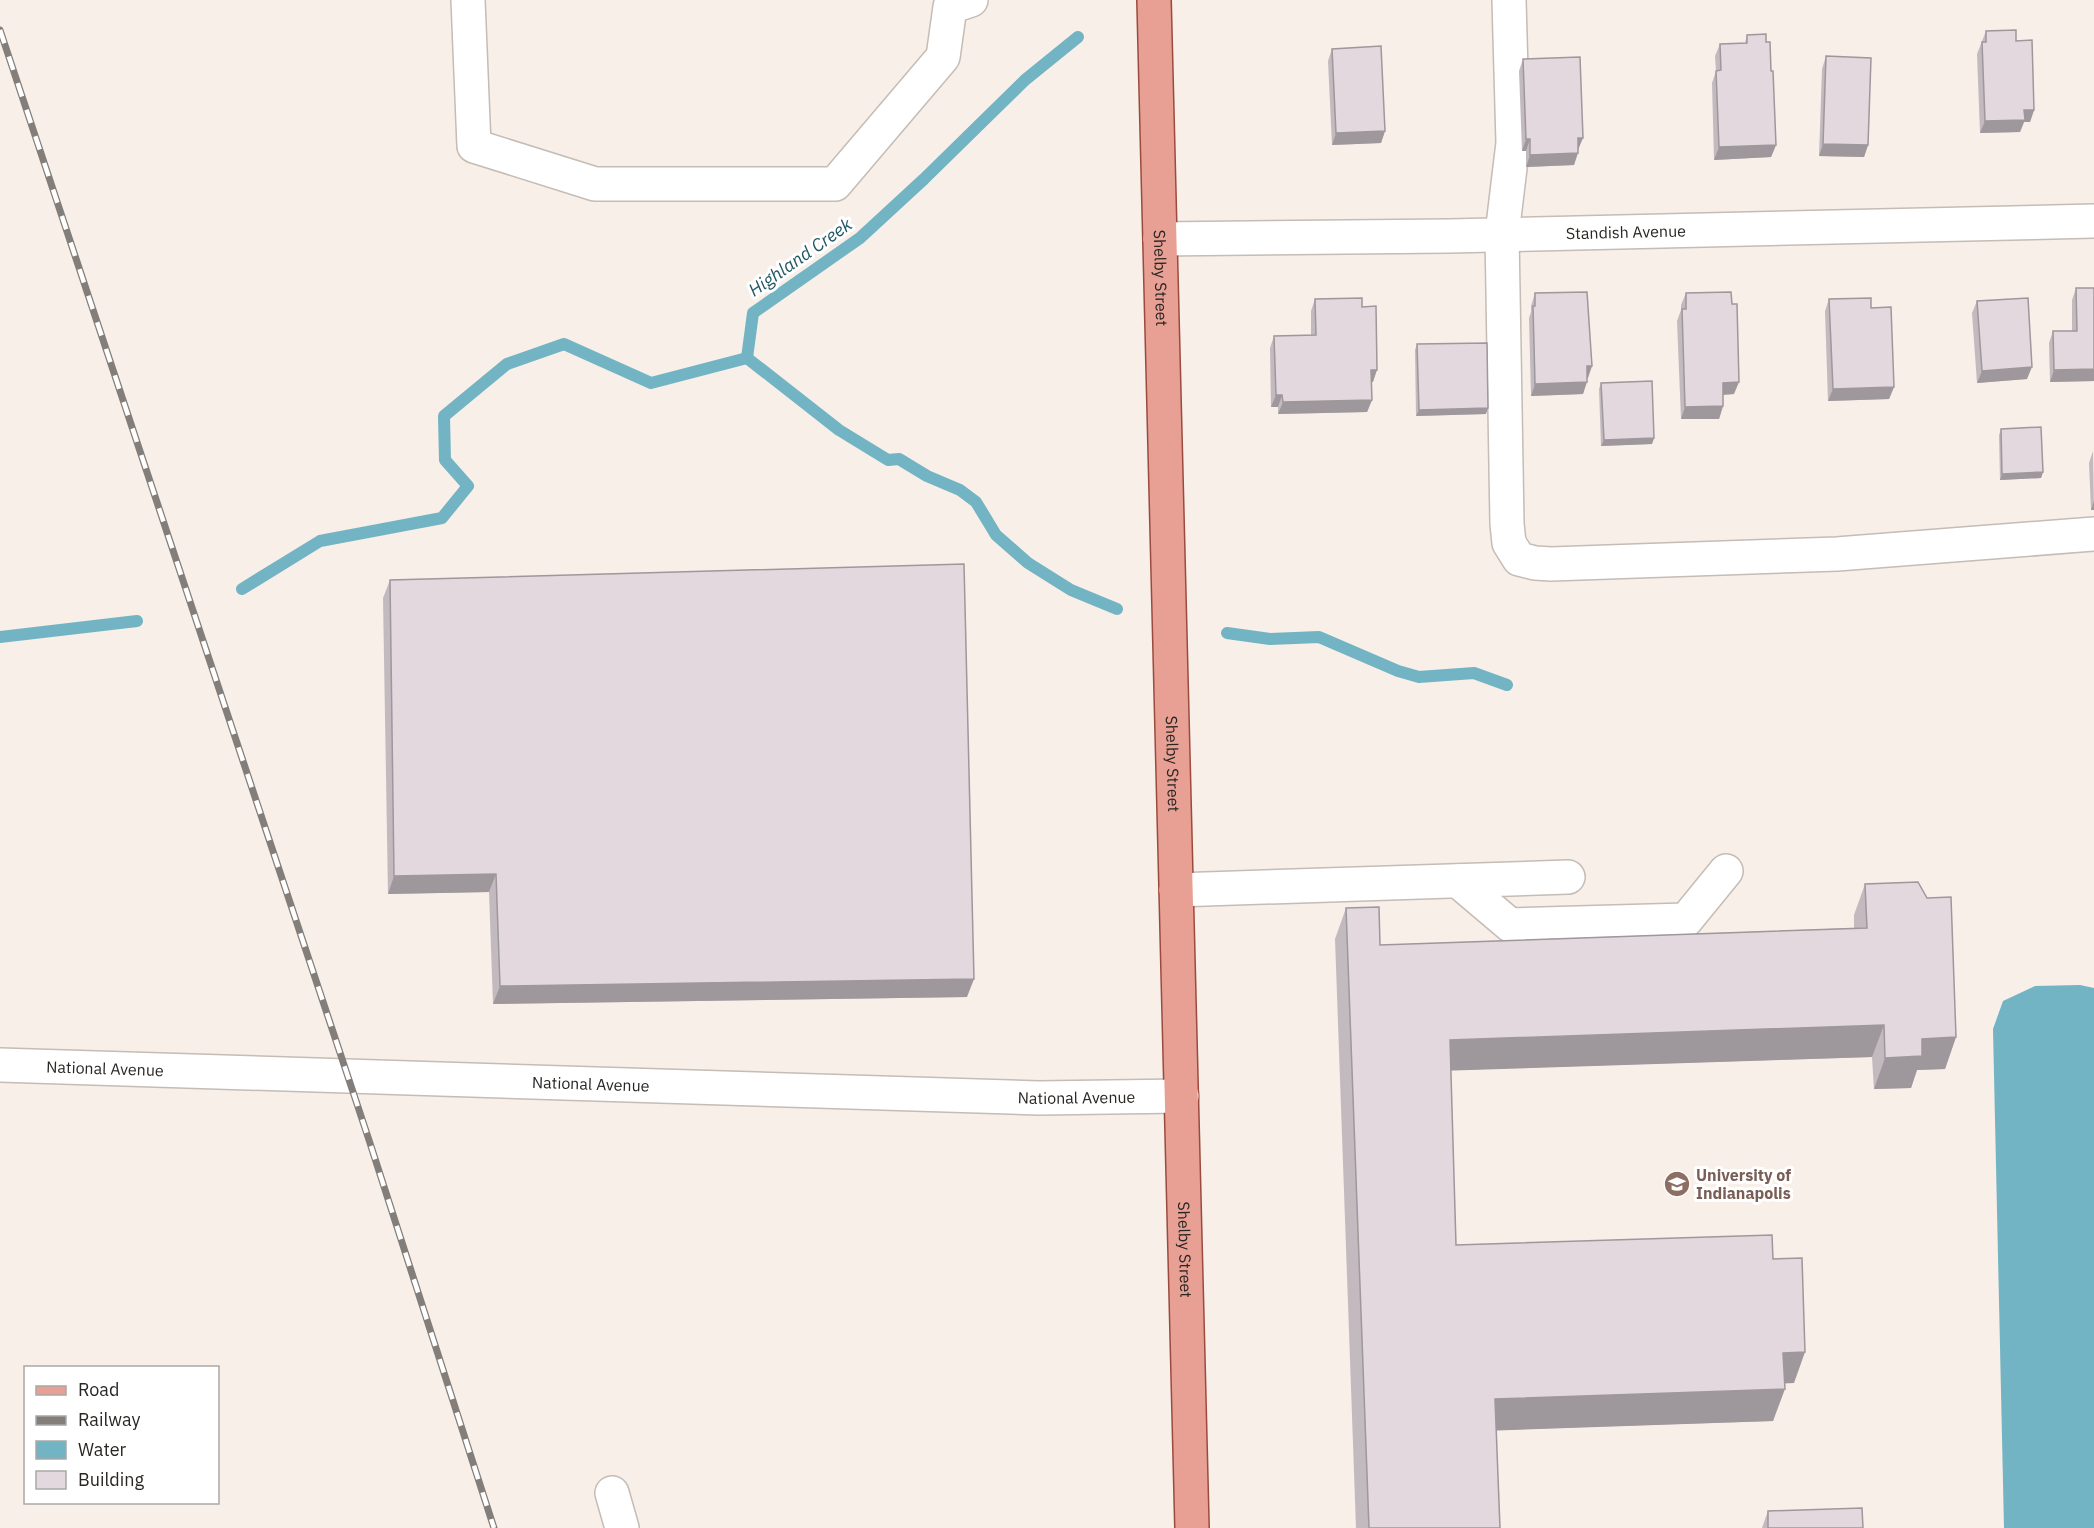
<svg xmlns="http://www.w3.org/2000/svg" width="2094" height="1528" font-family="'IBM Plex Sans',sans-serif">
  <rect width="100%" height="100%" fill="#f7efe8"/>
  <!-- water -->
  <polygon fill="#72b4c3" points="2080,985 2094,988 2094,1528 2004,1528 1993,1029 2003,1001 2035,986"/>
  <g fill="none" stroke-linecap="round" stroke-linejoin="round">
    <!-- stream -->
    <g stroke="#72b4c3" stroke-width="12">
      <polyline points="747,358 753,313 860,238 924,179 1025,80 1078,37"/>
      <polyline points="747,358 839,430 888,460 899,459 927,476 960,490 976,502 996,535 1028,563 1071,590 1117,609"/>
      <polyline points="242,589 320,541 442,518 468,486 445,460 444,416 507,364 564,344 651,383 747,358"/>
      <polyline points="1227,633 1270,639 1319,637 1398,671 1419,677 1474,673 1507,685"/>
      <polyline points="0,637 137,621"/>
    </g>
    <!-- minor casing -->
    <g stroke="#c4bcb5" stroke-width="36">
      <g id="minor">
        <polyline points="468,0 474,146 595,184 835,184 943,57 950,7 971,0"/>
        <polyline points="1509,0 1513,143 1502,234 1507,524 1509,543 1519,559 1535,563 1551,564 1837,554 2094,534"/>
        <path id="s1" d="M1160,239L1449,236L2094,221"/>
        <polyline points="1458,881 1510,925 1686,920 1726,871"/>
        <polyline points="1176,890 1568,877"/>
        <path id="s2" d="M0,1065L1039,1098L1182,1096"/>
        <polyline points="612,1493 622,1528"/>
      </g>
    </g>
    <!-- major casing -->
    <g stroke="#9b4b3e" stroke-width="36">
      <g id="major">
        <path id="s3" d="M1154,0L1192,1528"/>
      </g>
    </g>
    <!-- minor -->
    <use href="#minor" stroke="#fff" stroke-width="33"/>
    <!-- major -->
    <use href="#major" stroke="#e89f94" stroke-width="33"/>
    <!-- rail casing -->
    <g stroke="#837e79" stroke-width="7">
      <polyline id="rail" points="0,30 369,1140 494,1528"/>
    </g>
    <!-- rail -->
    <use href="#rail" stroke="#fff" stroke-width="4.5" stroke-dasharray="14" stroke-linecap="butt"/>
  </g>
  <!-- wall -->
  <g fill="#c2babf">
    <polygon points="1986,31 2016,41 2034,110 2030,122 2024,122 2020,132 1980,133 1977,54"/>
    <polygon points="1747,35 1766,42 1771,71 1776,145 1771,157 1714,160 1712,83 1716,71 1715,56 1720,44 1745,43"/>
    <polygon points="1332,49 1385,131 1381,143 1332,145 1328,61"/>
    <polygon points="1826,56 1868,145 1864,157 1819,156 1822,69"/>
    <polygon points="1523,59 1578,150 1574,165 1526,167 1526,151 1522,151 1519,71"/>
    <polygon points="2076,288 2094,288 2094,381 2050,382 2049,343 2053,331 2072,331 2072,300"/>
    <polygon points="1535,293 1592,366 1587,378 1583,394 1531,396 1529,318 1531,312 1531,306"/>
    <polygon points="1686,293 1734,394 1723,395 1723,406 1719,419 1681,419 1677,321 1681,310 1681,305"/>
    <polygon points="1315,299 1362,307 1373,382 1372,382 1372,400 1367,412 1278,414 1278,407 1271,407 1270,348 1274,336 1311,335 1311,311"/>
    <polygon points="1829,299 1871,308 1894,387 1889,399 1828,401 1825,311"/>
    <polygon points="1977,301 2027,379 1977,383 1972,313"/>
    <polygon points="1417,344 1486,414 1416,416 1415,350"/>
    <polygon points="1601,383 1654,438 1652,444 1601,446 1599,389"/>
    <polygon points="2001,429 2043,472 2041,478 2000,480 1999,435"/>
    <polygon points="2093,451 2094,510 2091,510 2089,463"/>
    <polygon points="390,580 967,997 493,1004 489,892 388,894 383,598"/>
    <polygon points="1865,884 1927,898 1956,1037 1945,1069 1917,1070 1911,1088 1874,1089 1872,1057 1451,1070 1456,1245 1773,1259 1794,1383 1784,1383 1773,1421 1496,1430 1500,1528 1356,1528 1335,939 1346,908 1380,945 1854,928 1854,915"/>
    <polygon points="1768,1511 1863,1528 1762,1528"/>
  </g>
  <!-- shaded-wall -->
  <g fill="#9e979b">
    <polygon points="2024,110 2034,110 2030,122 2024,122 2020,132 1980,133 1985,121"/>
    <polygon points="1385,131 1381,143 1332,145 1336,133"/>
    <polygon points="1578,138 1583,138 1578,150"/>
    <polygon points="1526,139 1530,139 1526,151 1522,151"/>
    <polygon points="1823,144 1868,145 1864,157 1819,156"/>
    <polygon points="1776,145 1771,157 1714,160 1719,147"/>
    <polygon points="1578,153 1574,165 1526,167 1530,155"/>
    <polygon points="1587,366 1592,366 1588,378 1583,378"/>
    <polygon points="2032,367 2027,379 1977,383 1982,371"/>
    <polygon points="2094,369 2094,381 2050,382 2054,370"/>
    <polygon points="1371,370 1377,370 1373,382 1367,382"/>
    <polygon points="1587,382 1583,394 1531,396 1535,384"/>
    <polygon points="1739,382 1734,394 1719,395 1723,383"/>
    <polygon points="1894,387 1889,399 1828,401 1833,389"/>
    <polygon points="1276,395 1282,395 1278,407 1271,407"/>
    <polygon points="1372,400 1367,412 1278,414 1283,402"/>
    <polygon points="1723,406 1719,419 1681,419 1685,407"/>
    <polygon points="1488,408 1486,414 1416,416 1419,410"/>
    <polygon points="1654,438 1652,444 1601,446 1604,440"/>
    <polygon points="2043,472 2041,478 2000,480 2002,474"/>
    <polygon points="2094,501 2094,510 2091,510"/>
    <polygon points="496,874 489,892 388,894 394,876"/>
    <polygon points="974,979 967,997 493,1004 500,986"/>
    <polygon points="1884,1025 1872,1057 1438,1071 1450,1040"/>
    <polygon points="1956,1037 1945,1069 1917,1070 1911,1088 1874,1089 1885,1058 1922,1039"/>
    <polygon points="1805,1352 1794,1383 1772,1384 1783,1353"/>
    <polygon points="1785,1389 1773,1421 1484,1431 1495,1399"/>
  </g>
  <!-- building -->
  <g fill="#e2d8de" stroke="#9e979b" stroke-width="1.5">
    <polygon points="2016,30 2016,41 2032,40 2034,110 2024,110 2025,120 1985,121 1982,42 1986,42 1986,31"/>
    <polygon points="1766,34 1766,42 1770,42 1771,71 1773,71 1776,145 1719,147 1716,71 1721,70 1720,44 1747,43 1747,35"/>
    <polygon points="1381,46 1385,131 1336,133 1332,49"/>
    <polygon points="1826,56 1871,58 1868,145 1823,144"/>
    <polygon points="1580,57 1583,138 1578,138 1578,153 1530,155 1530,139 1526,139 1523,59"/>
    <polygon points="2076,288 2094,288 2094,369 2054,370 2053,331 2077,331"/>
    <polygon points="1587,292 1592,366 1587,366 1587,382 1535,384 1533,306 1535,306 1535,293"/>
    <polygon points="1731,292 1732,304 1737,304 1739,382 1723,383 1723,406 1685,407 1682,309 1686,309 1686,293"/>
    <polygon points="1362,298 1362,307 1376,306 1377,370 1371,370 1372,400 1283,402 1282,395 1276,395 1274,336 1316,335 1315,299"/>
    <polygon points="1871,298 1871,308 1891,307 1894,387 1833,389 1829,299"/>
    <polygon points="2028,298 2032,367 1982,371 1977,301"/>
    <polygon points="1487,343 1488,408 1419,410 1417,344"/>
    <polygon points="1652,381 1654,438 1604,440 1601,383"/>
    <polygon points="2041,427 2043,472 2002,474 2001,429"/>
    <polygon points="964,564 974,979 500,986 496,874 394,876 390,580"/>
    <polygon points="1918,882 1927,898 1951,897 1956,1037 1922,1039 1922,1056 1885,1058 1884,1025 1450,1040 1456,1245 1772,1235 1773,1259 1802,1258 1805,1352 1783,1353 1785,1389 1495,1399 1500,1528 1369,1528 1346,908 1379,907 1380,945 1867,928 1865,884"/>
    <polygon points="1862,1508 1863,1528 1768,1528 1768,1511"/>
  </g>
  <!-- icons -->
  <defs>
    <g id="university-disc" transform="scale(1.35)"><circle r="9.5" fill="#8d6e63" stroke="#fff"/><path d="M0-5L7-2L0 1L-7-2ZM-4 1L0 2.5L4 1V4Q0 6-4 4Z" fill="#fff"/></g>
  </defs>
  <g fill-rule="evenodd">
    <use href="#university-disc" x="1677" y="1184"/>
  </g>
  <g text-anchor="middle" dominant-baseline="central" stroke-width="6" stroke-linejoin="round" paint-order="stroke">
    <!-- street labels -->
    <g font-size="16" fill="#292623" stroke="#fff">
      <text stroke="none"><textPath href="#s1" startOffset="466">Standish Avenue</textPath></text>
      <text stroke="none"><textPath href="#s3" startOffset="278">Shelby Street</textPath></text>
      <text stroke="none"><textPath href="#s3" startOffset="764">Shelby Street</textPath></text>
      <text stroke="none"><textPath href="#s2" startOffset="105">National Avenue</textPath></text>
      <text stroke="none"><textPath href="#s2" startOffset="591">National Avenue</textPath></text>
      <text stroke="none"><textPath href="#s2" startOffset="1077">National Avenue</textPath></text>
      <text stroke="none"><textPath href="#s3" startOffset="1250">Shelby Street</textPath></text>
    </g>
    <!-- education labels -->
    <g font-size="16" font-weight="bold" fill="#785e54" stroke="#fff" text-anchor="start">
      <text x="1696" y="1175">University of<tspan x="1696" dy="18">Indianapolis</tspan></text>
    </g>
    <!-- water labels -->
    <g font-size="18" font-style="italic" fill="#205763" stroke="#fff">
      <text transform="translate(800 257) rotate(-35)">Highland Creek</text>
    </g>
  </g>
  <!-- legend -->
  <rect x="24" y="1366" width="195" height="138" fill="#ffffff" stroke="#a9a8a7" stroke-width="1.5"/>
  <rect x="36" y="1386" width="30" height="9" fill="#e89f94" stroke="#a9a8a7" stroke-width="1.5"/>
  <text x="78" y="1396" font-size="18" fill="#292623">Road</text>
  <rect x="36" y="1416" width="30" height="9" fill="#837e79" stroke="#a9a8a7" stroke-width="1.5"/>
  <text x="78" y="1426" font-size="18" fill="#292623">Railway</text>
  <rect x="36" y="1441" width="30" height="18" fill="#72b4c3" stroke="#a9a8a7" stroke-width="1.5"/>
  <text x="78" y="1456" font-size="18" fill="#292623">Water</text>
  <rect x="36" y="1471" width="30" height="18" fill="#e2d8de" stroke="#a9a8a7" stroke-width="1.5"/>
  <text x="78" y="1486" font-size="18" fill="#292623">Building</text>
</svg>
